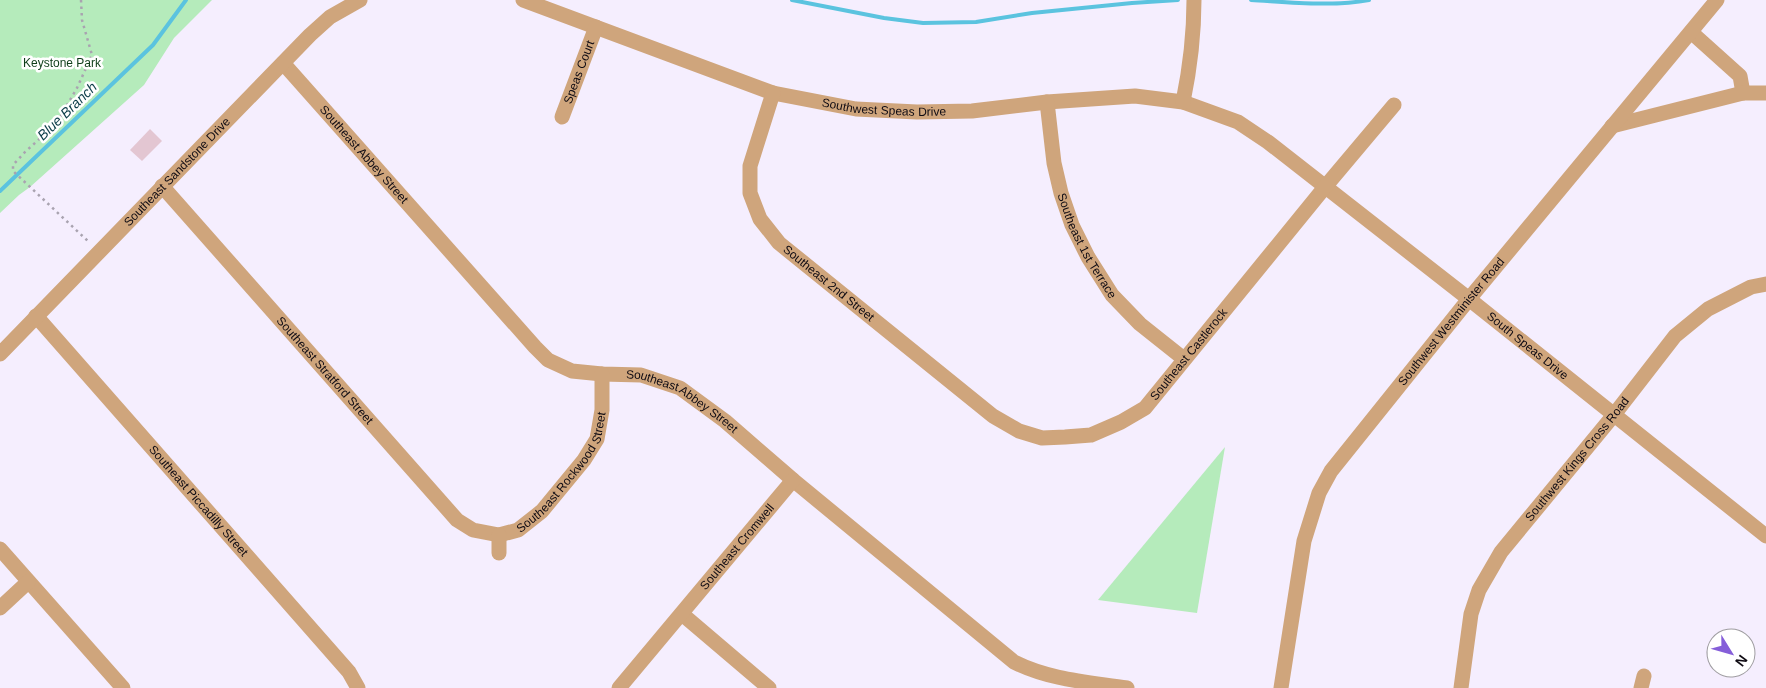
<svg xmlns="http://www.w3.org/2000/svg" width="1766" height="688" font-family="Helvetica,sans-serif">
  <rect width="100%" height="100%" fill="#f5eefe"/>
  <!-- green -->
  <g fill="#b5ebbb">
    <polygon points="0,0 212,0 174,38 144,85 30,187 19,195 0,213"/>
    <polygon points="1225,447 1197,613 1098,600"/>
  </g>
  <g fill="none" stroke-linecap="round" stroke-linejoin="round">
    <!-- stream -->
    <g stroke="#5bc3df" stroke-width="4">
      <polyline points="792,0 884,18 923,23 976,22 1032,13 1132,3 1178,0"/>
      <path d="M1251,0C1287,2 1333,7 1369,0"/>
      <polyline points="0,191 153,45 186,0"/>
    </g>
  </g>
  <!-- building -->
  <polygon fill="#e3c6d2" points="150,129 162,141 142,161 130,150"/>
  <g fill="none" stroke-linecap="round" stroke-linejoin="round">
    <!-- path -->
    <polyline stroke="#a9a3b0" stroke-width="2.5" stroke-dasharray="2.5 4" stroke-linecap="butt" points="81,0 82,20 92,55 77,88 56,124 25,152 13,165 13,171 90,243"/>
    <!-- street -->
    <g stroke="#cfa57c" stroke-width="15">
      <path id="s1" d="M523,0L773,93L856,109L917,112L972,111L1047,102L1135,96L1183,102L1238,122L1268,142L1469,299L1766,536"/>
      <polyline points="1691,32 1740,76 1743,93"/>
      <path id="s2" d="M283,63L535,347L548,360L572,371L602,374L641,375L680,388L725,421L793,480L1014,662C1050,680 1088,682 1127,688"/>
      <path id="s3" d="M773,93L750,166V193L760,219L779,243L993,416L1019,431L1042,438L1065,437L1091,435L1121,422L1145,408L1325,187L1394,105"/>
      <path id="s4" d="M1047,102L1054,163L1061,193L1072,225L1088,257L1112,295L1140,324L1184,359"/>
      <path d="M1183,102C1190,68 1194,35 1194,0"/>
      <path id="s5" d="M562,117L596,27"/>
      <polyline points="1612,126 1743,93 1766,93"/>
      <path id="s6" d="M162,186L457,520L473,530L499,535L518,530L542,511L584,460L597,439L602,410V374"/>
      <path id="s7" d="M36,316L349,672L358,688"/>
      <path id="s8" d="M0,354L310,35L330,17L360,0"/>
      <polyline points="0,549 123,688"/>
      <polyline points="499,553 499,535"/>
      <polyline points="0,608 28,582"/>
      <polyline points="682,614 769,688"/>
      <path id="s9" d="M619,688L793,480"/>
      <path id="s10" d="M1281,688L1304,541L1319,493L1331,471L1469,299L1717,0"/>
      <path id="s11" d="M1461,688L1471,614L1479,590L1501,552L1613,416L1675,336L1708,309L1751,287L1766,284"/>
      <polyline points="1641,688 1644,676"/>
    </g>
  </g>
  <g text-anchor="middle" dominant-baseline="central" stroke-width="5" stroke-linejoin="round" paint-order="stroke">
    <!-- park labels -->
    <g font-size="12" fill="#0e3d19" stroke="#fff">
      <text x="62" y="63">Keystone Park</text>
    </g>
    <!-- street labels -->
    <g font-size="12" fill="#0f0b13" stroke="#fff">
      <text stroke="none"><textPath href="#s5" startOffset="48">Speas Court</textPath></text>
      <text stroke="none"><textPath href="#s1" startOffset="379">Southwest Speas Drive</textPath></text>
      <text stroke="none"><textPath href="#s2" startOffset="122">Southeast Abbey Street</textPath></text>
      <text stroke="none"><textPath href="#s8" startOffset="254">Southeast Sandstone Drive</textPath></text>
      <text stroke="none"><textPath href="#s4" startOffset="151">Southeast 1st Terrace</textPath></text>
      <text stroke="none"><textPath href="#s3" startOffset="226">Southeast 2nd Street</textPath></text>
      <text stroke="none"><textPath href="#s10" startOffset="416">Southwest Westminister Road</textPath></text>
      <text stroke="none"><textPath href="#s1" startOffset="1104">South Speas Drive</textPath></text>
      <text stroke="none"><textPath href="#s3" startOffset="670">Southeast Castlerock</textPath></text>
      <text stroke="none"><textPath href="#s6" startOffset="246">Southeast Stratford Street</textPath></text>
      <text stroke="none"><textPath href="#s2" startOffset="542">Southeast Abbey Street</textPath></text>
      <text stroke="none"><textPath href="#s11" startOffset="264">Southwest Kings Cross Road</textPath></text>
      <text stroke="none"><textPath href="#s6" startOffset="585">Southeast Rockwood Street</textPath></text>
      <text stroke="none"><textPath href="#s7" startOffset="246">Southeast Piccadilly Street</textPath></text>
      <text stroke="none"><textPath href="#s9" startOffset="184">Southeast Cromwell</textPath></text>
    </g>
    <!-- water labels -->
    <g font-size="14" font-style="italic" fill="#0c3d49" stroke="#fff">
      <text transform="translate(67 111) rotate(-44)">Blue Branch</text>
    </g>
  </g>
  <!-- north arrow -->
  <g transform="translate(1731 653) rotate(127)"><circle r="24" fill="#ffffff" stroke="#9f9da1"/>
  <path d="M0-4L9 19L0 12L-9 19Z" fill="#855ed9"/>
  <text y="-8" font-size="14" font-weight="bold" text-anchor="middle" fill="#0f0b13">N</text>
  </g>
</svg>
